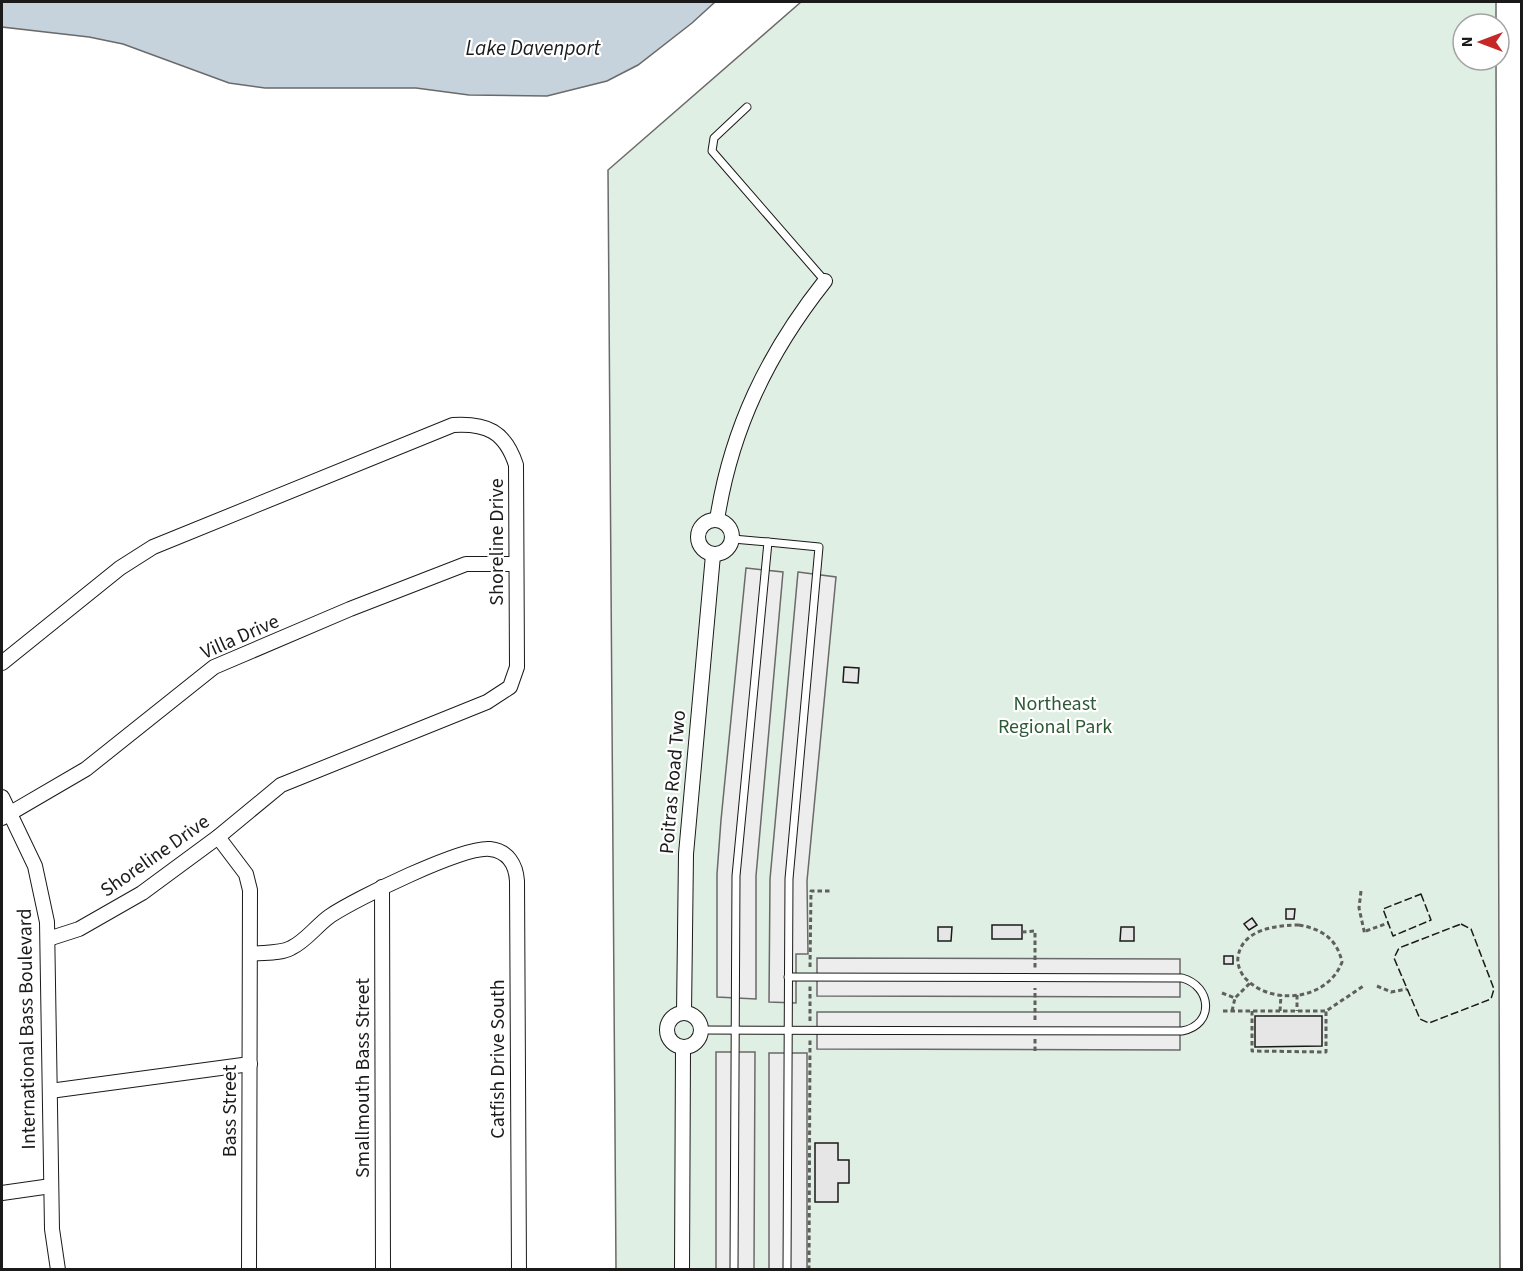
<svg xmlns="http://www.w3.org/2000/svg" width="1523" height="1271" font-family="'Source Sans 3',sans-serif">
  <rect width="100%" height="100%" fill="#fff"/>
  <!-- green -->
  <polygon fill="#e0efe3" stroke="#6a6a6a" stroke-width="1.5" points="801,2 1496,2 1496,24 1463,24 1463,60 1496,60 1500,1269 616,1269 608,170"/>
  <!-- parking -->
  <g fill="#ededed" stroke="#6a6a6a" stroke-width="1.5">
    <polygon points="746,568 783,572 756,876 756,999 717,997 717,874 721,820"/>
    <polygon points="798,572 836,577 807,881 808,954 796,954 796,1003 769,1002 770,879"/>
    <polygon points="817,958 1180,959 1180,997 817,996"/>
    <polygon points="817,1012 1180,1012 1180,1050 817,1049"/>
    <polygon points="716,1052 755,1052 754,1269 716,1270"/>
    <polygon points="769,1053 807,1053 807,1269 769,1270"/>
  </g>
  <!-- water -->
  <polygon fill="#c6d2dc" stroke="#6a6a6a" stroke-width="1.5" points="2,2 715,2 692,23 638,65 607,81 547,96 469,95 416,88 265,88 229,83 123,44 89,37 2,27"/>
  <!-- building -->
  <g fill="#e6e6e6" stroke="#1a1a1a" stroke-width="1.5">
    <polygon points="844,667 859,668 858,683 843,682"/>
    <polygon points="1286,909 1295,909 1294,919 1286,919"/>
    <polygon points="1252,918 1257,925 1249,930 1244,924"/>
    <rect x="992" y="925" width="30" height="14"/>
    <polygon points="938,927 952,927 951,941 938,941"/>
    <polygon points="1121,927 1134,927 1134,941 1120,941"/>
    <rect x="1224" y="956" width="9" height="8"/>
    <polygon points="1255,1016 1322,1016 1322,1046 1255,1047"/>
    <polygon points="815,1143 838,1143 838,1160 849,1160 849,1183 838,1183 838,1202 815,1202"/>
  </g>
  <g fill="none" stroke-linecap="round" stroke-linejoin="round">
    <!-- lane casing -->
    <g stroke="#1a1a1a" stroke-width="9">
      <g id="lane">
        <polyline points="747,107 714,138 712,151 825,281"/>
        <polyline points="733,539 768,542 736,876 734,1270"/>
        <polyline points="768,542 819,547 789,879 787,1270"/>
        <path d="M701,1030L1182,1031C1215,1025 1212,986 1182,978L788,977"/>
      </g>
    </g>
    <!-- street casing -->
    <g stroke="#1a1a1a" stroke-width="16">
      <g id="street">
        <circle cx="715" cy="537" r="17"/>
        <path d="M717,520C731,429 768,353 825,281"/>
        <path d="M2,663L120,568L153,547L453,425C486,423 505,431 516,465L517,667L510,687L487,702L281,785L218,837L142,893L79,929L48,939"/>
        <polyline points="2,797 35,866 47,922 52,1229 58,1270"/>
        <polyline points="2,818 86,769 214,667 350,609 466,564 516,564"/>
        <polyline points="218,837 246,874 250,890 249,1270"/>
        <polyline points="382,887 383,1270"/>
        <path d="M250,954C263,952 280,954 291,948C306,941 316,926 330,916C355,899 463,846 490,849C508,851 516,865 517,881L519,1270"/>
        <circle cx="684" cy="1030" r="17"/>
        <polyline points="684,1013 686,854 713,555"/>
        <polyline points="50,1091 250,1064"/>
        <polyline points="2,1193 51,1186"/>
        <polyline points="682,1270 683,1047"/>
      </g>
    </g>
    <!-- path -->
    <g stroke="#5f5f5f" stroke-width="3" stroke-dasharray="4.5 3" stroke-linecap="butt">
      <polyline points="1361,891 1359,908 1365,935"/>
      <path d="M1299,925C1322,929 1337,939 1342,962C1328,1000 1272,1007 1245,978C1240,972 1237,964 1238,957C1242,929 1277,925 1299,925Z"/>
      <polyline points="1366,931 1388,923"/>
      <polyline points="1022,932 1035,931 1035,969"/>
      <polyline points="810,967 811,891 831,891"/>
      <polyline points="1377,986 1391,992 1407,989"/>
      <polyline points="1222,993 1235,998 1250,983"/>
      <polyline points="1297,995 1297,1011"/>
      <polyline points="1223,1011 1326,1011 1365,985"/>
      <polyline points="1232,1011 1235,998"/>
      <polyline points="1252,1011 1252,1051 1326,1052 1326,1011"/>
      <polyline points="1280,1011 1281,995"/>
      <polyline points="1035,1020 1035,988"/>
      <polyline points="810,1021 810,986"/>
      <polyline points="1035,1039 1035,1052"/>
      <polyline points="809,1270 810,1040"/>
    </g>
    <!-- lane -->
    <use href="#lane" stroke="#fff" stroke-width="7"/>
    <!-- street -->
    <use href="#street" stroke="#fff" stroke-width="14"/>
    <!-- fence -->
    <g stroke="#1a1a1a" stroke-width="1.5" stroke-dasharray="8 3" stroke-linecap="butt">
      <polygon points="1421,894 1431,920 1393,936 1383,909"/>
      <polygon points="1461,924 1471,929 1494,989 1491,999 1429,1023 1420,1019 1394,958 1399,948"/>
    </g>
  </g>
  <g text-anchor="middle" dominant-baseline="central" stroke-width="4.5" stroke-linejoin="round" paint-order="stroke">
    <!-- street labels -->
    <g font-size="20" fill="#1a1a1a" stroke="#fff">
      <text transform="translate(497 542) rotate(-90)">Shoreline Drive</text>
      <text transform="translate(240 637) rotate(-24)">Villa Drive</text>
      <text transform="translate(673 782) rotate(-85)">Poitras Road Two</text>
      <text transform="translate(155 856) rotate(-35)">Shoreline Drive</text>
      <text transform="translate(27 1029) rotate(-91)">International Bass Boulevard</text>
      <text transform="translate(498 1059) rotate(-90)">Catfish Drive South</text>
      <text transform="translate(363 1078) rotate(-90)">Smallmouth Bass Street</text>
      <text transform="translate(230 1111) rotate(-90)">Bass Street</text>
    </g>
    <!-- park labels -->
    <g font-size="20" fill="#2b5a34" stroke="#fff">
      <text x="1055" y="704">Northeast<tspan x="1055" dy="23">Regional Park</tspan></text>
    </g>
    <!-- water labels -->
    <g font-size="21" font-style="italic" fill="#1a1a1a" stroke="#fff">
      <text x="533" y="48">Lake Davenport</text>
    </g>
  </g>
  <!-- border -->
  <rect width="1523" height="1271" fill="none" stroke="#1a1a1a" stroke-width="6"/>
  <!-- north arrow -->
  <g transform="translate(1481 42) rotate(270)"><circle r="28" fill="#ffffff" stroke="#a3a3a3" stroke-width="1.5"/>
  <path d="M0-4.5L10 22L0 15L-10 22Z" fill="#c62828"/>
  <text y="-9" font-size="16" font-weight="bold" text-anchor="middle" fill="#1a1a1a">N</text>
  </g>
</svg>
